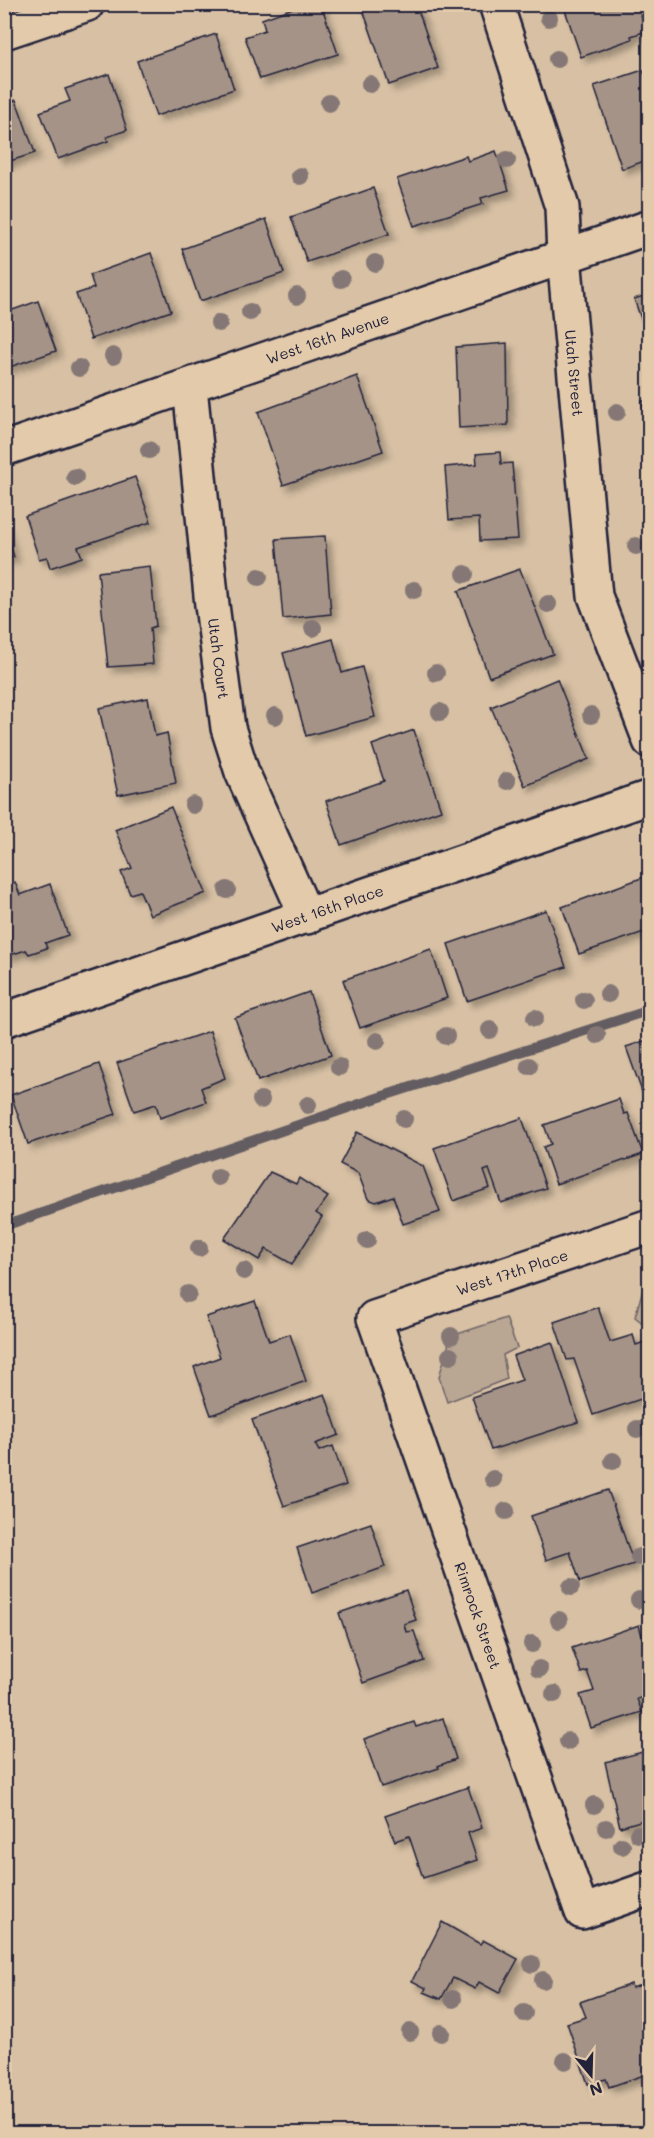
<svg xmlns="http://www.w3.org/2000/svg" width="654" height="2138" font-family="Mali,sans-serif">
  <defs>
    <filter id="shadow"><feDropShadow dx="5.5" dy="5.5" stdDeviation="3" flood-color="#0004"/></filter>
  </defs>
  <rect width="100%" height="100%" fill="#d7c0a4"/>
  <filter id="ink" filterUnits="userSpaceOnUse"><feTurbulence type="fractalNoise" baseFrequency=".0167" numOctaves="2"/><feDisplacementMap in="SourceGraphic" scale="12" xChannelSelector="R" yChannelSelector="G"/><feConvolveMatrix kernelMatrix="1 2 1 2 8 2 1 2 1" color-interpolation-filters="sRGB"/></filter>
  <g filter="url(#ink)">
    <!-- green -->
    <g fill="#b9a693" stroke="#6e6467" stroke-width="1.5">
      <polygon points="649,1277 650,1277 649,1328 635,1317 646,1278"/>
      <polygon points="506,1318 517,1348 503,1355 507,1379 447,1402 439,1377 451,1336"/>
    </g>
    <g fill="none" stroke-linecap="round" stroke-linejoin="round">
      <!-- stream -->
      <polyline stroke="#635c61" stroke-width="10" points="4,1226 374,1099 650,1010"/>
    </g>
    <!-- building -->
    <g fill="#a59387" stroke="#22223b" stroke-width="1.5" filter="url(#shadow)">
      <polygon points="304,4 321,4 338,54 260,79 245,37 265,30 262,19"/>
      <polygon points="361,4 416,4 438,68 389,85"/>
      <polygon points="563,4 637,4 647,31 631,36 632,39 581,57"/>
      <polygon points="216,34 234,89 156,116 137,61"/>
      <polygon points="643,70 650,88 650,159 622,169 594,86"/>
      <polygon points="109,74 127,130 107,137 108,141 58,159 40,112 70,101 65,89"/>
      <polygon points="16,100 35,153 4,163 4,104"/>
      <polygon points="496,151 509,190 481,198 483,204 414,226 397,179 466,156 468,161"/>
      <polygon points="373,188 389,234 307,262 291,217"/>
      <polygon points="266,219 284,273 200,301 182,249"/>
      <polygon points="151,253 171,311 91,339 76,294 94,288 90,275"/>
      <polygon points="650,294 650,344 634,299"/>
      <polygon points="38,301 56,351 4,369 4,313"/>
      <polygon points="507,343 508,425 459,428 456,347"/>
      <polygon points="357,376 383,451 283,485 258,412"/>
      <polygon points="642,401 650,401 650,460"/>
      <polygon points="500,452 501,464 512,463 518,539 480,541 479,518 449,520 445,467 477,464 476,454"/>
      <polygon points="135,477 151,522 78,547 82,557 50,568 47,557 39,559 25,516"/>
      <polygon points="4,523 14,557 4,559"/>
      <polygon points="325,536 331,614 283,619 276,539"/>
      <polygon points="150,566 156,626 150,628 153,664 108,667 98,572"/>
      <polygon points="520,569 553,654 489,677 458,591"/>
      <polygon points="333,639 342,673 362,667 375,717 306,736 283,653"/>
      <polygon points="557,679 589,759 525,786 491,707"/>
      <polygon points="148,698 155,736 167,733 176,783 118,795 99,708"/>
      <polygon points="414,730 441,810 341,845 326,801 384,781 372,745"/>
      <polygon points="171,807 206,893 150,915 140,891 130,894 121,872 132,868 115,830"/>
      <polygon points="644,877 650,893 650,930 579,954 562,907"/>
      <polygon points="15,882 20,895 50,884 68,935 45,943 47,948 29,954 26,950 7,956 4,947 4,886"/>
      <polygon points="546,910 566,967 467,1001 448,944"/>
      <polygon points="431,949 447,998 360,1028 343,980"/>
      <polygon points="309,992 331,1055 258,1081 235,1018"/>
      <polygon points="210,1031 225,1078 201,1088 206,1102 160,1118 156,1104 134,1111 117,1063"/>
      <polygon points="650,1039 650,1114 626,1047"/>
      <polygon points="99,1064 116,1114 28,1144 11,1095"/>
      <polygon points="619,1099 624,1114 628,1113 643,1154 556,1184 543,1147 551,1144 544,1125"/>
      <polygon points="522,1118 546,1188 501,1203 489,1169 484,1171 490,1188 453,1201 434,1148"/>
      <polygon points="357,1132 423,1166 440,1212 403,1224 393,1196 376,1202 368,1199 358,1173 340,1164"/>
      <polygon points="270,1172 296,1184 299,1178 328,1197 316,1213 322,1217 292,1264 266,1249 259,1260 224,1239"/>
      <polygon points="255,1301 269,1341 290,1334 306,1381 211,1415 194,1367 220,1357 206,1317"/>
      <polygon points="598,1307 610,1342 633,1335 636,1345 650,1340 650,1396 593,1415 574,1359 567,1360 554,1322"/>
      <polygon points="552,1342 578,1422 491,1450 472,1397 522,1380 513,1356"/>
      <polygon points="325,1394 339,1435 315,1444 319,1451 333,1446 346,1485 284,1506 252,1420"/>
      <polygon points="608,1490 634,1564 580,1582 570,1552 546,1560 531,1516"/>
      <polygon points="371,1523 385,1567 312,1593 297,1548"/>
      <polygon points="406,1590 416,1620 404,1624 406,1632 414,1631 424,1661 363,1683 339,1613"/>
      <polygon points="639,1625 644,1643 648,1641 650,1645 650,1695 637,1699 642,1712 591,1728 580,1695 594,1691 587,1671 581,1673 572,1648"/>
      <polygon points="443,1718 456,1759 438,1766 439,1768 381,1787 364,1739 414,1722 416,1727"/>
      <polygon points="650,1750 650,1818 620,1827 605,1762"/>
      <polygon points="468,1787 482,1828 468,1833 477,1860 423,1878 409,1836 395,1841 385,1816"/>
      <polygon points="442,1922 480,1944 483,1940 518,1959 499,1993 479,1982 475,1989 453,1978 441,1999 424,1992 426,1988 412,1981"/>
      <polygon points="650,1982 650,2073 609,2087 606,2079 588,2084 567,2023 586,2017 580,2002 631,1984 632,1988"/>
    </g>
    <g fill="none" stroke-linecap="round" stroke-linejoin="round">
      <!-- minor casing -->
      <g stroke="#22223b" stroke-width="38">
        <g id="minor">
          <path id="s1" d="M496,4L562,207L564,256L595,596L650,741"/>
          <polyline points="4,32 87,4"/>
          <path id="s2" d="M190,387L212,605L228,728L242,772L307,917"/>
          <path id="s3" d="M4,449L650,227"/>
          <path id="s4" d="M4,1020L650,797"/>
          <path id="s5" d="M650,1226L374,1318L582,1912L650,1888"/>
        </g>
      </g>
      <!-- minor -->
      <use href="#minor" stroke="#e3caab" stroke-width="33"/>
    </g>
    <!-- trees -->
    <g fill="#847774">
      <circle cx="549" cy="18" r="9"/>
      <circle cx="557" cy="59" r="9"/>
      <circle cx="370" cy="84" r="9"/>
      <circle cx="329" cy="103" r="9"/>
      <circle cx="507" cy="160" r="9"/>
      <circle cx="300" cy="176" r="9"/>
      <circle cx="375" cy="263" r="9"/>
      <circle cx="341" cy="279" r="9"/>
      <circle cx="297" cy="296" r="9"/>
      <circle cx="250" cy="312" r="9"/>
      <circle cx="219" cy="323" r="9"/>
      <circle cx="113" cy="356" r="9"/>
      <circle cx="79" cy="368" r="9"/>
      <circle cx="617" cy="412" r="9"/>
      <circle cx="149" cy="450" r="9"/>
      <circle cx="75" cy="477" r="9"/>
      <circle cx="636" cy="546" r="9"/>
      <circle cx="465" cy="574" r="9"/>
      <circle cx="259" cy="577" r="9"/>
      <circle cx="414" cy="590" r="9"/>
      <circle cx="548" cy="604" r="9"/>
      <circle cx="313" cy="628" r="9"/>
      <circle cx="436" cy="673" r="9"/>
      <circle cx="440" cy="712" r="9"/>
      <circle cx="591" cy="715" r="9"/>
      <circle cx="275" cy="716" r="9"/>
      <circle cx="507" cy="781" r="9"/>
      <circle cx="193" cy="805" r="9"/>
      <circle cx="227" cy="890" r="9"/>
      <circle cx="608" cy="994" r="9"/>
      <circle cx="584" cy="1000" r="9"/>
      <circle cx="535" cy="1018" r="9"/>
      <circle cx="490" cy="1030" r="9"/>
      <circle cx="597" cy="1035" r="9"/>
      <circle cx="446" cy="1036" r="9"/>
      <circle cx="377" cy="1041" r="9"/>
      <circle cx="529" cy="1066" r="9"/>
      <circle cx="339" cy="1067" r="9"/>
      <circle cx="261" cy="1100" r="9"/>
      <circle cx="308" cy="1105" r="9"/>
      <circle cx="404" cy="1119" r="9"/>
      <circle cx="218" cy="1177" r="9"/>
      <circle cx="367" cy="1240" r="9"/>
      <circle cx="199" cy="1248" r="9"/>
      <circle cx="244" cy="1271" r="9"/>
      <circle cx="188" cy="1294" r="9"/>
      <circle cx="451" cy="1336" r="9"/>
      <circle cx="450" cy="1356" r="9"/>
      <circle cx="637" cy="1429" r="9"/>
      <circle cx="613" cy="1461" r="9"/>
      <circle cx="493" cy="1479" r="9"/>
      <circle cx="506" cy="1511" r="9"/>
      <circle cx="639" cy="1557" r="9"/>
      <circle cx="571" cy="1587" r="9"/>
      <circle cx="639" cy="1600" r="9"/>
      <circle cx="559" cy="1620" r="9"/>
      <circle cx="532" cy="1644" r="9"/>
      <circle cx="539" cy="1669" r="9"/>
      <circle cx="554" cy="1694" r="9"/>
      <circle cx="568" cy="1741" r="9"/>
      <circle cx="594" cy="1805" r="9"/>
      <circle cx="606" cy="1828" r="9"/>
      <circle cx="638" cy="1834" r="9"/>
      <circle cx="622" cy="1846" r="9"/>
      <circle cx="532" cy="1964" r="9"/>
      <circle cx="543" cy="1980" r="9"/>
      <circle cx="453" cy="1999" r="9"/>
      <circle cx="524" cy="2013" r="9"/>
      <circle cx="410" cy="2032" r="9"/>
      <circle cx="441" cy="2033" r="9"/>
      <circle cx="565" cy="2061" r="9"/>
    </g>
  </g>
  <g text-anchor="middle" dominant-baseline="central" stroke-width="5" stroke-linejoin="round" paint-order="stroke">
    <!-- street labels -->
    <g font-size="15" fill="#22223b" stroke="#e3caab">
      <text stroke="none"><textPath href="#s3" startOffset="342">West 16th Avenue</textPath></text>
      <text stroke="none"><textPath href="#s1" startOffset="380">Utah Street</textPath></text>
      <text stroke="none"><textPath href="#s2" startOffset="273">Utah Court</textPath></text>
      <text stroke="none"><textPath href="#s4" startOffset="342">West 16th Place</textPath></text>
      <text transform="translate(512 1272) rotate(-18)">West 17th Place</text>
      <text stroke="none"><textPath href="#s5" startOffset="606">Rimrock Street</textPath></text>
    </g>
  </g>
  <!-- margin -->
  <rect width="654" height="2138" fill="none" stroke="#e3caab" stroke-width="24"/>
  <rect x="12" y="12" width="630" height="2114" fill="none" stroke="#22223b" stroke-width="2" filter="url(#ink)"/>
  <!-- north arrow -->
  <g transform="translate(591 2075) rotate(161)" stroke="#e3caab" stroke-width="4.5" paint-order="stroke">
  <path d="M0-4.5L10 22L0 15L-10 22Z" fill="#22223b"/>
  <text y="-9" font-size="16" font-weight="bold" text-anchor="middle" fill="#22223b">N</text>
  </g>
</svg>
